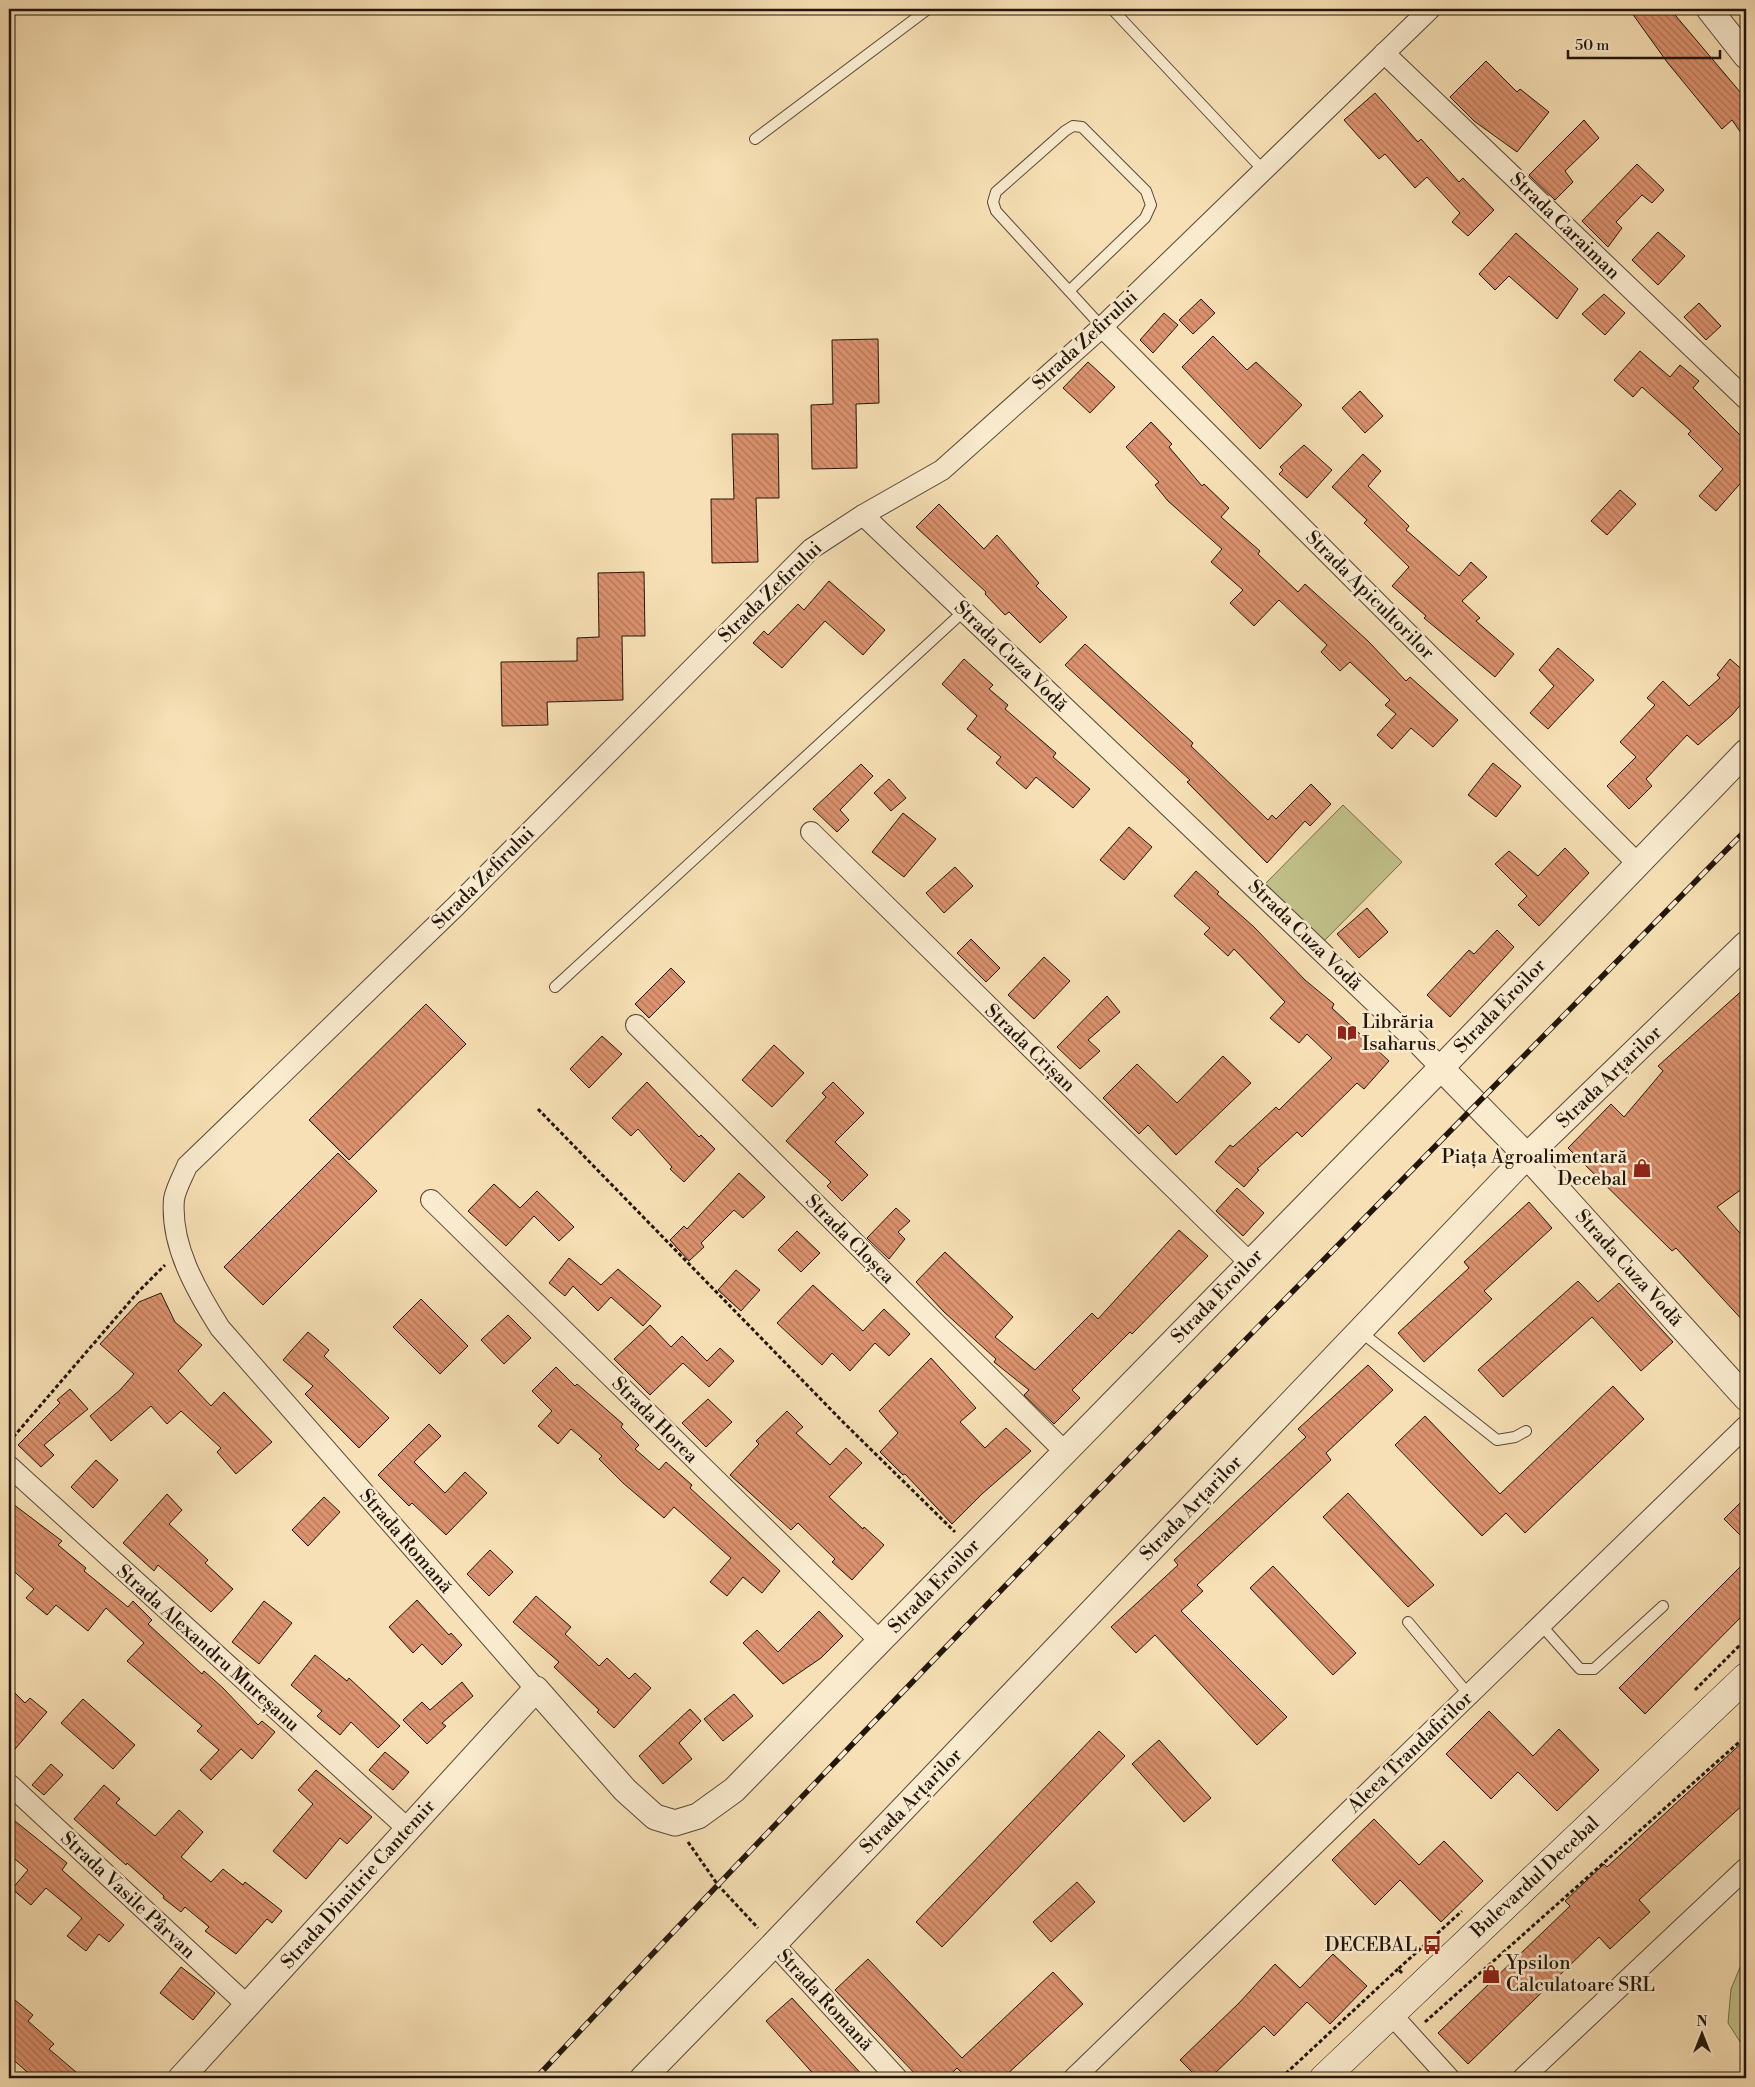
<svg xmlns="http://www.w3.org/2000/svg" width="1755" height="2087" font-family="'Libre Bodoni',serif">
  <defs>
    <pattern id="building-back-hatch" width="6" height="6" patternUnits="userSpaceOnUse" patternTransform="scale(1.25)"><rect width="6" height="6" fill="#dc926f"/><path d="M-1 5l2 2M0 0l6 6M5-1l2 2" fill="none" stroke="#b27659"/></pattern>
  </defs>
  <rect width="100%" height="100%" fill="#f7e0b5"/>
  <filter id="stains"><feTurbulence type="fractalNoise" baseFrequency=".004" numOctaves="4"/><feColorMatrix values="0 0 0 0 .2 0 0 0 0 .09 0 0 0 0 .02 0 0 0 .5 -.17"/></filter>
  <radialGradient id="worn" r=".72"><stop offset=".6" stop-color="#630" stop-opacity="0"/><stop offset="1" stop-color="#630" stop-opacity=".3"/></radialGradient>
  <!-- garden -->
  <g fill="#c2c18a" stroke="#726c4a">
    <polygon points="1343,805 1402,862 1324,941 1265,884"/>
    <polygon points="1746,1953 1746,2051 1728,2023 1731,1989"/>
  </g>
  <!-- building -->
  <g fill="url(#building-back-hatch)" stroke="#22160b">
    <polygon points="1629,9 1670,9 1746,99 1746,140 1732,120 1722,129 1667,62"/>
    <polygon points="1486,61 1517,92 1520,89 1549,112 1517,152 1474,121 1450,97"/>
    <polygon points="1375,93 1418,142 1421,139 1459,182 1463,178 1494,210 1468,236 1452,222 1460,213 1427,177 1415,188 1385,154 1379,159 1344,120"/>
    <polygon points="1584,120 1599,138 1565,171 1573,182 1555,200 1529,175"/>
    <polygon points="1637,164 1664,190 1652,203 1642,195 1616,222 1622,228 1608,247 1582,221"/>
    <polygon points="1658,232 1685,256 1658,285 1632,260"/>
    <polygon points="1516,233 1578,289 1557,319 1509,276 1495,290 1479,274"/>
    <polygon points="1604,294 1625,313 1605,335 1582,314"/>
    <polygon points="1201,299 1215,313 1193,334 1179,320"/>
    <polygon points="1699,303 1721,326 1706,340 1684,317"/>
    <polygon points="1164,313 1178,325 1153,353 1140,340"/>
    <polygon points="1213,336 1247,370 1256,362 1302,405 1260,449 1182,367"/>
    <polygon points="878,339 879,403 856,404 857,468 812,469 811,405 833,404 832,340"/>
    <polygon points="1640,351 1670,377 1680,365 1699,381 1693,388 1746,441 1746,477 1716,511 1699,496 1723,469 1688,434 1691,431 1642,387 1633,397 1614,380"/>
    <polygon points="1088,362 1115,387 1090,413 1063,388"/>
    <polygon points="1360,391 1383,416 1365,433 1342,408"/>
    <polygon points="1151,422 1172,444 1169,447 1202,486 1204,484 1229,508 1221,517 1260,551 1258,554 1298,592 1305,584 1368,641 1406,681 1410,677 1458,720 1433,747 1411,728 1392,749 1377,735 1396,714 1385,705 1390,700 1350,662 1340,671 1321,652 1327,645 1279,600 1254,626 1230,603 1243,590 1211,562 1222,549 1168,501 1155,485 1159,482 1126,447"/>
    <polygon points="732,434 778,434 779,498 756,498 758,562 712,563 711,499 734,499"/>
    <polygon points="1304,445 1332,470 1307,498 1279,474 1283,470 1280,467"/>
    <polygon points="1363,454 1381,471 1368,486 1409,526 1406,530 1459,576 1471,562 1487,577 1462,601 1480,618 1476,621 1514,654 1495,677 1424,618 1426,616 1392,586 1409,567 1364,523 1367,520 1332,487"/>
    <polygon points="1620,490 1636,504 1607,535 1591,521"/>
    <polygon points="939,504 984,549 997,535 1039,583 1036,586 1067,617 1040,643 1009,612 1005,615 985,594 986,592 916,527"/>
    <polygon points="644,572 645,636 622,636 623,700 547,702 548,725 502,726 501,662 577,661 577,638 599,637 598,573"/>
    <polygon points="829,581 885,630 863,655 825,621 782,668 753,643 764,631 768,635 798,604 804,610"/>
    <polygon points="1085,644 1193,743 1191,746 1268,820 1272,815 1276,819 1311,784 1331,804 1310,826 1305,821 1267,863 1187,782 1190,780 1065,665"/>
    <polygon points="1558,648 1594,680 1548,729 1530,713 1554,686 1539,670"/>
    <polygon points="964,659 993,685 989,689 1008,705 1005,709 1056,753 1053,757 1090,789 1073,808 1036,777 1026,789 996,763 1001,757 967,729 977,716 942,684"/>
    <polygon points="1730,659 1746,673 1746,698 1732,715 1698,745 1687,735 1646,779 1652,786 1629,809 1607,786 1636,757 1620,742 1655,705 1647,698 1663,681 1689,706 1720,678 1717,675"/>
    <polygon points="1493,763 1521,786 1496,817 1468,795"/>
    <polygon points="861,764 873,776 840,810 849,820 837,832 813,809"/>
    <polygon points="889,779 906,798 891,811 874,793"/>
    <polygon points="903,813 936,839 904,877 872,852"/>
    <polygon points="1129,827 1152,847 1124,880 1100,860"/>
    <polygon points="1565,848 1589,873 1539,926 1518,905 1527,896 1495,864 1509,851 1538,876"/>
    <polygon points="955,867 973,886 944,913 926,893"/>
    <polygon points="1196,871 1219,892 1217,894 1254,927 1305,980 1334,1004 1332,1008 1389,1061 1364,1089 1357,1083 1302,1137 1297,1132 1257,1169 1259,1170 1244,1187 1215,1162 1230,1145 1233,1147 1276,1107 1279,1110 1332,1058 1307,1034 1299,1043 1270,1018 1285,1002 1234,949 1228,956 1204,934 1210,928 1174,896"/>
    <polygon points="1367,908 1388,932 1359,958 1337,934"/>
    <polygon points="1497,930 1514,947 1450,1017 1427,995 1469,950 1474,954"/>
    <polygon points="971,939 1000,968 986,982 957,953"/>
    <polygon points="1044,957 1070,981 1034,1019 1008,995"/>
    <polygon points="671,968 685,982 649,1018 635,1004"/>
    <polygon points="1746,987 1746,1186 1717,1207 1746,1240 1746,1324 1676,1248 1672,1251 1568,1148 1611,1104 1624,1117 1663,1071 1658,1066"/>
    <polygon points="1107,996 1120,1012 1088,1040 1100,1051 1080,1069 1057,1047"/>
    <polygon points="426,1004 466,1044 349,1160 309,1120"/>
    <polygon points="602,1036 622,1054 589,1088 570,1069"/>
    <polygon points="774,1045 804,1073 772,1107 742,1080"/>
    <polygon points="1223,1056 1251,1083 1176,1155 1148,1125 1139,1134 1103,1098 1137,1064 1177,1103"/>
    <polygon points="647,1082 699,1137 701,1135 715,1149 684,1182 670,1169 672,1167 638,1129 631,1136 612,1118"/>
    <polygon points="833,1082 864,1113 835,1142 868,1175 842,1201 827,1186 831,1182 786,1141 826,1097 822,1093"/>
    <polygon points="338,1153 377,1191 263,1305 224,1267"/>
    <polygon points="739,1173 765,1197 743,1218 734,1210 701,1243 704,1247 689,1261 670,1240 684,1226 687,1229"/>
    <polygon points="494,1184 520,1208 537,1191 574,1227 559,1241 534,1216 506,1246 468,1211"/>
    <polygon points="1237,1188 1264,1213 1243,1236 1216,1211"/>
    <polygon points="1529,1202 1552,1228 1484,1291 1492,1299 1424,1362 1398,1333 1469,1268 1464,1262"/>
    <polygon points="896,1208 910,1221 898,1232 905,1239 889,1259 867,1238"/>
    <polygon points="1179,1230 1208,1256 1132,1334 1130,1332 1072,1390 1080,1398 1054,1424 1024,1395 1029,1390 994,1362 996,1359 944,1312 916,1282 945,1252 1013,1317 995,1337 1035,1370 1092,1313 1098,1319"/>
    <polygon points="797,1231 820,1253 801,1272 778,1250"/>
    <polygon points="569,1258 601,1285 618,1269 661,1306 643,1326 611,1297 598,1311 573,1286 565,1296 549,1283"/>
    <polygon points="736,1270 760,1290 741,1311 718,1290"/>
    <polygon points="1578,1281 1598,1302 1619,1283 1673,1342 1641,1371 1592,1317 1503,1397 1478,1370"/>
    <polygon points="813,1285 863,1331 884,1309 910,1334 889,1356 875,1343 850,1371 832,1353 822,1365 777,1323"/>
    <polygon points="161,1293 175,1322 202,1345 178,1371 211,1406 224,1392 272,1442 236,1474 217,1452 221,1448 181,1411 167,1424 151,1406 111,1441 90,1416 120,1390 134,1374 100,1344 139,1302"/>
    <polygon points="421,1299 468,1346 440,1374 393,1327"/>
    <polygon points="508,1315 531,1338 504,1364 481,1340"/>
    <polygon points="650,1325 671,1347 682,1336 707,1361 720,1348 734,1361 709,1387 683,1363 650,1395 614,1359"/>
    <polygon points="308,1332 329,1350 324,1356 389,1418 359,1448 305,1394 313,1386 283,1360"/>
    <polygon points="931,1358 976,1408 960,1422 985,1448 1006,1428 1031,1451 982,1494 952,1524 905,1474 903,1475 880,1452 898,1433 879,1411"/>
    <polygon points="1368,1365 1393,1390 1326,1453 1331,1460 1197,1585 1203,1591 1181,1611 1287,1717 1257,1745 1155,1635 1136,1653 1111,1627 1178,1565 1174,1560 1306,1437 1298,1429"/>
    <polygon points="556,1367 575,1386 577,1384 623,1424 621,1427 639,1445 635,1449 659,1470 666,1462 692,1485 690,1488 780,1571 762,1593 743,1577 727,1596 710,1582 731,1558 674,1507 664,1518 623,1483 599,1459 602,1456 571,1429 558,1444 538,1426 552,1411 532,1391"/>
    <polygon points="1613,1386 1644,1419 1525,1533 1506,1513 1482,1536 1395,1445 1425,1416 1500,1494"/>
    <polygon points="70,1389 88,1409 44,1445 54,1455 41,1467 18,1445 60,1403 57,1400"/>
    <polygon points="708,1399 732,1422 706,1447 682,1423"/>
    <polygon points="787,1411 803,1427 796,1433 830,1465 846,1448 862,1463 829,1497 863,1529 864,1527 884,1545 852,1580 832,1562 835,1559 798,1523 791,1530 730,1475 759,1444 756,1441"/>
    <polygon points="429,1424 441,1436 414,1462 445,1493 465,1472 487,1493 446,1535 412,1503 409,1506 378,1475"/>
    <polygon points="96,1460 118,1480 93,1508 71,1487"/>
    <polygon points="1348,1493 1434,1585 1408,1607 1323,1517"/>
    <polygon points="167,1494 182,1510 169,1524 208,1560 205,1563 233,1589 211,1612 158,1565 154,1571 123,1543"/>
    <polygon points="324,1497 340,1512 308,1546 292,1530"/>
    <polygon points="1746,1497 1746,1541 1724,1519"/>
    <polygon points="9,1501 62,1541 58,1545 86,1568 84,1571 128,1607 133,1601 152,1620 148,1624 202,1674 204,1671 223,1688 258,1725 262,1721 275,1732 252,1759 241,1749 211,1780 200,1770 219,1750 197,1731 202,1726 127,1661 144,1643 106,1608 88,1631 56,1605 47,1615 26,1598 34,1589 9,1567"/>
    <polygon points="490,1550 513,1572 489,1596 467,1574"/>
    <polygon points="1746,1561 1746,1612 1645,1714 1619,1688"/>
    <polygon points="1273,1566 1356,1653 1333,1675 1250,1588"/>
    <polygon points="536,1596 571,1627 565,1634 599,1666 607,1658 629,1679 635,1673 651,1688 614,1728 597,1712 599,1710 554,1667 559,1662 513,1622"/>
    <polygon points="417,1600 449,1635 451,1633 462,1645 442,1665 422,1644 413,1653 389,1627"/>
    <polygon points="264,1601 292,1623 259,1664 232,1642"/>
    <polygon points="819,1611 843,1636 821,1658 783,1684 743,1643 757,1630 778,1652"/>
    <polygon points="315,1655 347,1681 349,1678 400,1726 378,1748 351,1722 340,1735 317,1716 322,1711 291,1685"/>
    <polygon points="462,1682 473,1696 442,1723 446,1726 427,1744 403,1720 422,1702 430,1710"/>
    <polygon points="9,1687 25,1703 30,1698 47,1712 9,1756"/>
    <polygon points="734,1694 753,1716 723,1741 704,1719"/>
    <polygon points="83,1699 135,1745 113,1769 61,1723"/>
    <polygon points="690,1709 701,1721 679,1743 692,1759 663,1784 639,1756"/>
    <polygon points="1489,1711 1533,1756 1559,1729 1599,1770 1557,1811 1518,1772 1491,1799 1446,1754"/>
    <polygon points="1099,1731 1125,1756 942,1947 916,1922"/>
    <polygon points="1746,1739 1746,1802 1639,1900 1650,1912 1610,1949 1599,1937 1468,2064 1438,2033 1570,1906 1565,1901 1604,1864 1607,1867"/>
    <polygon points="1159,1740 1211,1798 1184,1822 1132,1764"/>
    <polygon points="385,1752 409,1772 393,1790 369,1770"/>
    <polygon points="51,1764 63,1775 44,1795 32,1785"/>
    <polygon points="316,1770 372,1817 347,1844 340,1838 306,1879 273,1851 313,1804 298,1790"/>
    <polygon points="104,1785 120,1799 116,1803 155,1836 179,1810 203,1832 181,1857 211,1882 223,1869 243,1885 245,1882 282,1911 272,1923 267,1919 236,1954 205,1931 209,1927 185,1907 181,1912 163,1898 164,1896 127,1863 126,1865 74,1819"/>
    <polygon points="1374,1819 1419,1865 1444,1841 1483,1881 1441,1922 1400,1880 1375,1905 1332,1860"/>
    <polygon points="15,1821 67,1863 62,1870 124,1925 109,1942 99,1934 86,1951 67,1936 82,1918 46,1888 31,1905 12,1889 28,1870 9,1854 9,1829"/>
    <polygon points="1077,1882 1095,1902 1051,1942 1033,1922"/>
    <polygon points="1333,1954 1367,1986 1330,2024 1307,2002 1274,2036 1264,2026 1210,2078 1198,2078 1180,2060 1239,2003 1275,1964 1300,1988"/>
    <polygon points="868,1959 962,2058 1053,1972 1083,2004 1003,2078 967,2078 957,2068 947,2078 919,2078 835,1990"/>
    <polygon points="181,1967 215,1993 193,2020 160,1993"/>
    <polygon points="9,1995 33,2015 28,2021 54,2044 49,2049 83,2078 34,2078 9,2056"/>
    <polygon points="792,1998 865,2078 817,2078 766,2021"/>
  </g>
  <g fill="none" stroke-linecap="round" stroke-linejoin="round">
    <!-- service casing -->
    <g stroke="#574836" stroke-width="12">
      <g id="service">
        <polyline points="1112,9 1264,171"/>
        <polyline points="755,139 928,9"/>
        <polyline points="1069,291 1145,218 1151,205 1146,191 1082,127 1073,126 1065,131 996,192 993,202 996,211 1102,327"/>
        <polyline points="555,987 964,611"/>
        <polyline points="1361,1332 1497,1440 1515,1437 1526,1431"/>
        <polyline points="1408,1622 1469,1695"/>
        <polyline points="1541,1625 1580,1669 1594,1669 1663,1606"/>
      </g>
    </g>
    <!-- minor casing -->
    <g stroke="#574836" stroke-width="22">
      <g id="minor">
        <polyline points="1384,53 1746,399"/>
        <polyline points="1102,327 1638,864"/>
        <polyline points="863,515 1414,1040 1441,1068"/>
        <polyline points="811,832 1250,1263"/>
        <polyline points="636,1025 1065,1452"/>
        <polyline points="431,1200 880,1641"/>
        <polyline points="9,1466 408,1829"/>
        <path d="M536,1689L220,1328C196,1290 170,1245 174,1199C176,1188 183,1176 187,1166L456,906L811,549L863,515L942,470L1102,327L1430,9"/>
        <polyline points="9,1784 247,2005"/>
        <polyline points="774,1944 897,2078"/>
        <polyline points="1391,2014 1449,2078"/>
        <polyline points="1074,2078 1746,1426"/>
        <polyline points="1523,2078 1746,1868"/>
      </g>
    </g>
    <!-- tertiary casing -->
    <g stroke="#574836" stroke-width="27">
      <g id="tertiary">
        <polyline points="1709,9 1746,56"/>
        <polyline points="1441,1068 1527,1156 1746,1398"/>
        <polyline points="181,2078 536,1689 625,1790 655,1817 675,1823 698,1816 734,1790 1441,1068 1746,752"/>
        <polyline points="643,2078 774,1944 1527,1156 1746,944"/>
      </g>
    </g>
    <!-- secondary casing -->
    <g stroke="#22160b" stroke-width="29">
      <polyline id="secondary" points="1324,2078 1746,1677"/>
    </g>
    <!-- path -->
    <g stroke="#22160b" stroke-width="3" stroke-dasharray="4 2.5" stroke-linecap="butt">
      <polyline points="538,1109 843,1422 955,1532"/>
      <polyline points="9,1442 138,1292 165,1265"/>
      <polyline points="1695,1690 1746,1639"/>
      <polyline points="688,1842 718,1885 758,1928"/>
      <polyline points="1402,1973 1398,1969 1462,1911"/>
      <polyline points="1425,2022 1746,1736"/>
      <polyline points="1281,2078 1398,1969"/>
    </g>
    <!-- service -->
    <use href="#service" stroke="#faebcf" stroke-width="10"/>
    <!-- minor -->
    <use href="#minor" stroke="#faebcf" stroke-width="20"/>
    <!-- tertiary -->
    <use href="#tertiary" stroke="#faebcf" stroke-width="25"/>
    <!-- secondary -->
    <use href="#secondary" stroke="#faebcf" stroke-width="28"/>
    <!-- rail casing -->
    <g stroke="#22160b" stroke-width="5.5">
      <path id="rail" d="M536,2078C931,1655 1340,1244 1746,830"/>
    </g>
    <!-- rail -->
    <use href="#rail" stroke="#faebcf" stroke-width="4" stroke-dasharray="11" stroke-linecap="butt"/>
  </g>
  <!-- icons -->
  <defs>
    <g id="library-bare" transform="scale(1.5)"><path d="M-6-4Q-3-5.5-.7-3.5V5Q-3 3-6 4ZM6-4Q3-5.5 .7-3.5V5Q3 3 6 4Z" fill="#8f2418" stroke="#faebcf" stroke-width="2.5" paint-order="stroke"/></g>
    <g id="shop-bare" transform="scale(1.5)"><path d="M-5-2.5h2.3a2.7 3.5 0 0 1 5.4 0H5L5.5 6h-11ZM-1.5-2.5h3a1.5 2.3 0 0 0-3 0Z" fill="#8f2418" stroke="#faebcf" stroke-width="2.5" paint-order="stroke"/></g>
    <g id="bus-bare" transform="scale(1.5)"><path d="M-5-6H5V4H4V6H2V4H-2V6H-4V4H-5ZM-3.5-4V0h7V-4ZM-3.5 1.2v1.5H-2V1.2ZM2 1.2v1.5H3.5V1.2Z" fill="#8f2418" stroke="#faebcf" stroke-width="2.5" paint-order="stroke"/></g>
  </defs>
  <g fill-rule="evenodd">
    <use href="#library-bare" x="1347" y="1033"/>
    <use href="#shop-bare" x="1642" y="1168"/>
    <use href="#bus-bare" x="1432" y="1945"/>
    <use href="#shop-bare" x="1491" y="1974"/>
  </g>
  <g text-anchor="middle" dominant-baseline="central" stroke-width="5" stroke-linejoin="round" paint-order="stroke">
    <!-- street labels -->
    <g font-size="19" fill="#22160b" stroke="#faebcf">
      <text transform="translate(1565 226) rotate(44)">Strada Caraiman</text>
      <text transform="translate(1085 340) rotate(-43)">Strada Zefirului</text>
      <text transform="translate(770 592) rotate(-44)">Strada Zefirului</text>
      <text transform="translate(1370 595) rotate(45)">Strada Apicultorilor</text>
      <text transform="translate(1011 656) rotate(44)">Strada Cuza Vodă</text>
      <text transform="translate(483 878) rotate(-45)">Strada Zefirului</text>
      <text transform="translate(1305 935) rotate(44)">Strada Cuza Vodă</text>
      <text transform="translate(1500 1006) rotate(-46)">Strada Eroilor</text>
      <text transform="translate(1030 1048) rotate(44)">Strada Crișan</text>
      <text transform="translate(1609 1077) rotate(-44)">Strada Arțarilor</text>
      <text transform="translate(850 1239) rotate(45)">Strada Cloșca</text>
      <text transform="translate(1629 1268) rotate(48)">Strada Cuza Vodă</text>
      <text transform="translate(1217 1296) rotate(-46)">Strada Eroilor</text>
      <text transform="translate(655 1420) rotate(45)">Strada Horea</text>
      <text transform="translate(1191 1508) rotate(-46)">Strada Arțarilor</text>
      <text transform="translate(406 1541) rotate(49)">Strada Romană</text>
      <text transform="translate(934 1586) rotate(-46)">Strada Eroilor</text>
      <text transform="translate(208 1648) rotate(42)">Strada Alexandru Mureșanu</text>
      <text transform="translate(1410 1752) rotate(-44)">Aleea Trandafirilor</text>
      <text transform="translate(911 1801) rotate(-46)">Strada Arțarilor</text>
      <text transform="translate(1535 1877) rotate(-43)">Bulevardul Decebal</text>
      <text transform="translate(358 1884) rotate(-48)">Strada Dimitrie Cantemir</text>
      <text transform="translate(128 1895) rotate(43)">Strada Vasile Pârvan</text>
      <text transform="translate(825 2000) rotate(47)">Strada Romană</text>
    </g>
    <!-- poi labels -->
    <g font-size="19" fill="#22160b" stroke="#faebcf" text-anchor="start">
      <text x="1362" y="1022">Librăria<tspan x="1362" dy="22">Isaharus</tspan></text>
      <text x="1627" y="1157" text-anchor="end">Piața Agroalimentară<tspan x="1627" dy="22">Decebal</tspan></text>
      <text x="1417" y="1945" text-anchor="end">DECEBAL</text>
      <text x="1506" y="1963">Ypsilon<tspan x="1506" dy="22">Calculatoare SRL</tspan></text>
    </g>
  </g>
  <!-- margin -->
  <rect width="1755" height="2087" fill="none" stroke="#f7e0b5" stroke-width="30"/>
  <rect x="10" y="10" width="1735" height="2067" fill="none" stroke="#22160b" stroke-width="2.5"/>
  <rect x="15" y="15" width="1725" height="2057" fill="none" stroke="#22160b"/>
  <!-- north arrow -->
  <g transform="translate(1702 2034)" stroke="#faebcf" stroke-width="4" paint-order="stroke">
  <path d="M0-4L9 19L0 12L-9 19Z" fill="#22160b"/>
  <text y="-8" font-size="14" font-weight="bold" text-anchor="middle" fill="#22160b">N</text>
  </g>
  <!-- scale -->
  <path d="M1568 50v8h152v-8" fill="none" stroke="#22160b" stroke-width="2.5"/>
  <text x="1575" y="50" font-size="15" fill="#22160b" stroke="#faebcf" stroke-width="4" paint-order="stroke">50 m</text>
  <rect width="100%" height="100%" filter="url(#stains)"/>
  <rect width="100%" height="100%" fill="url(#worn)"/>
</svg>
